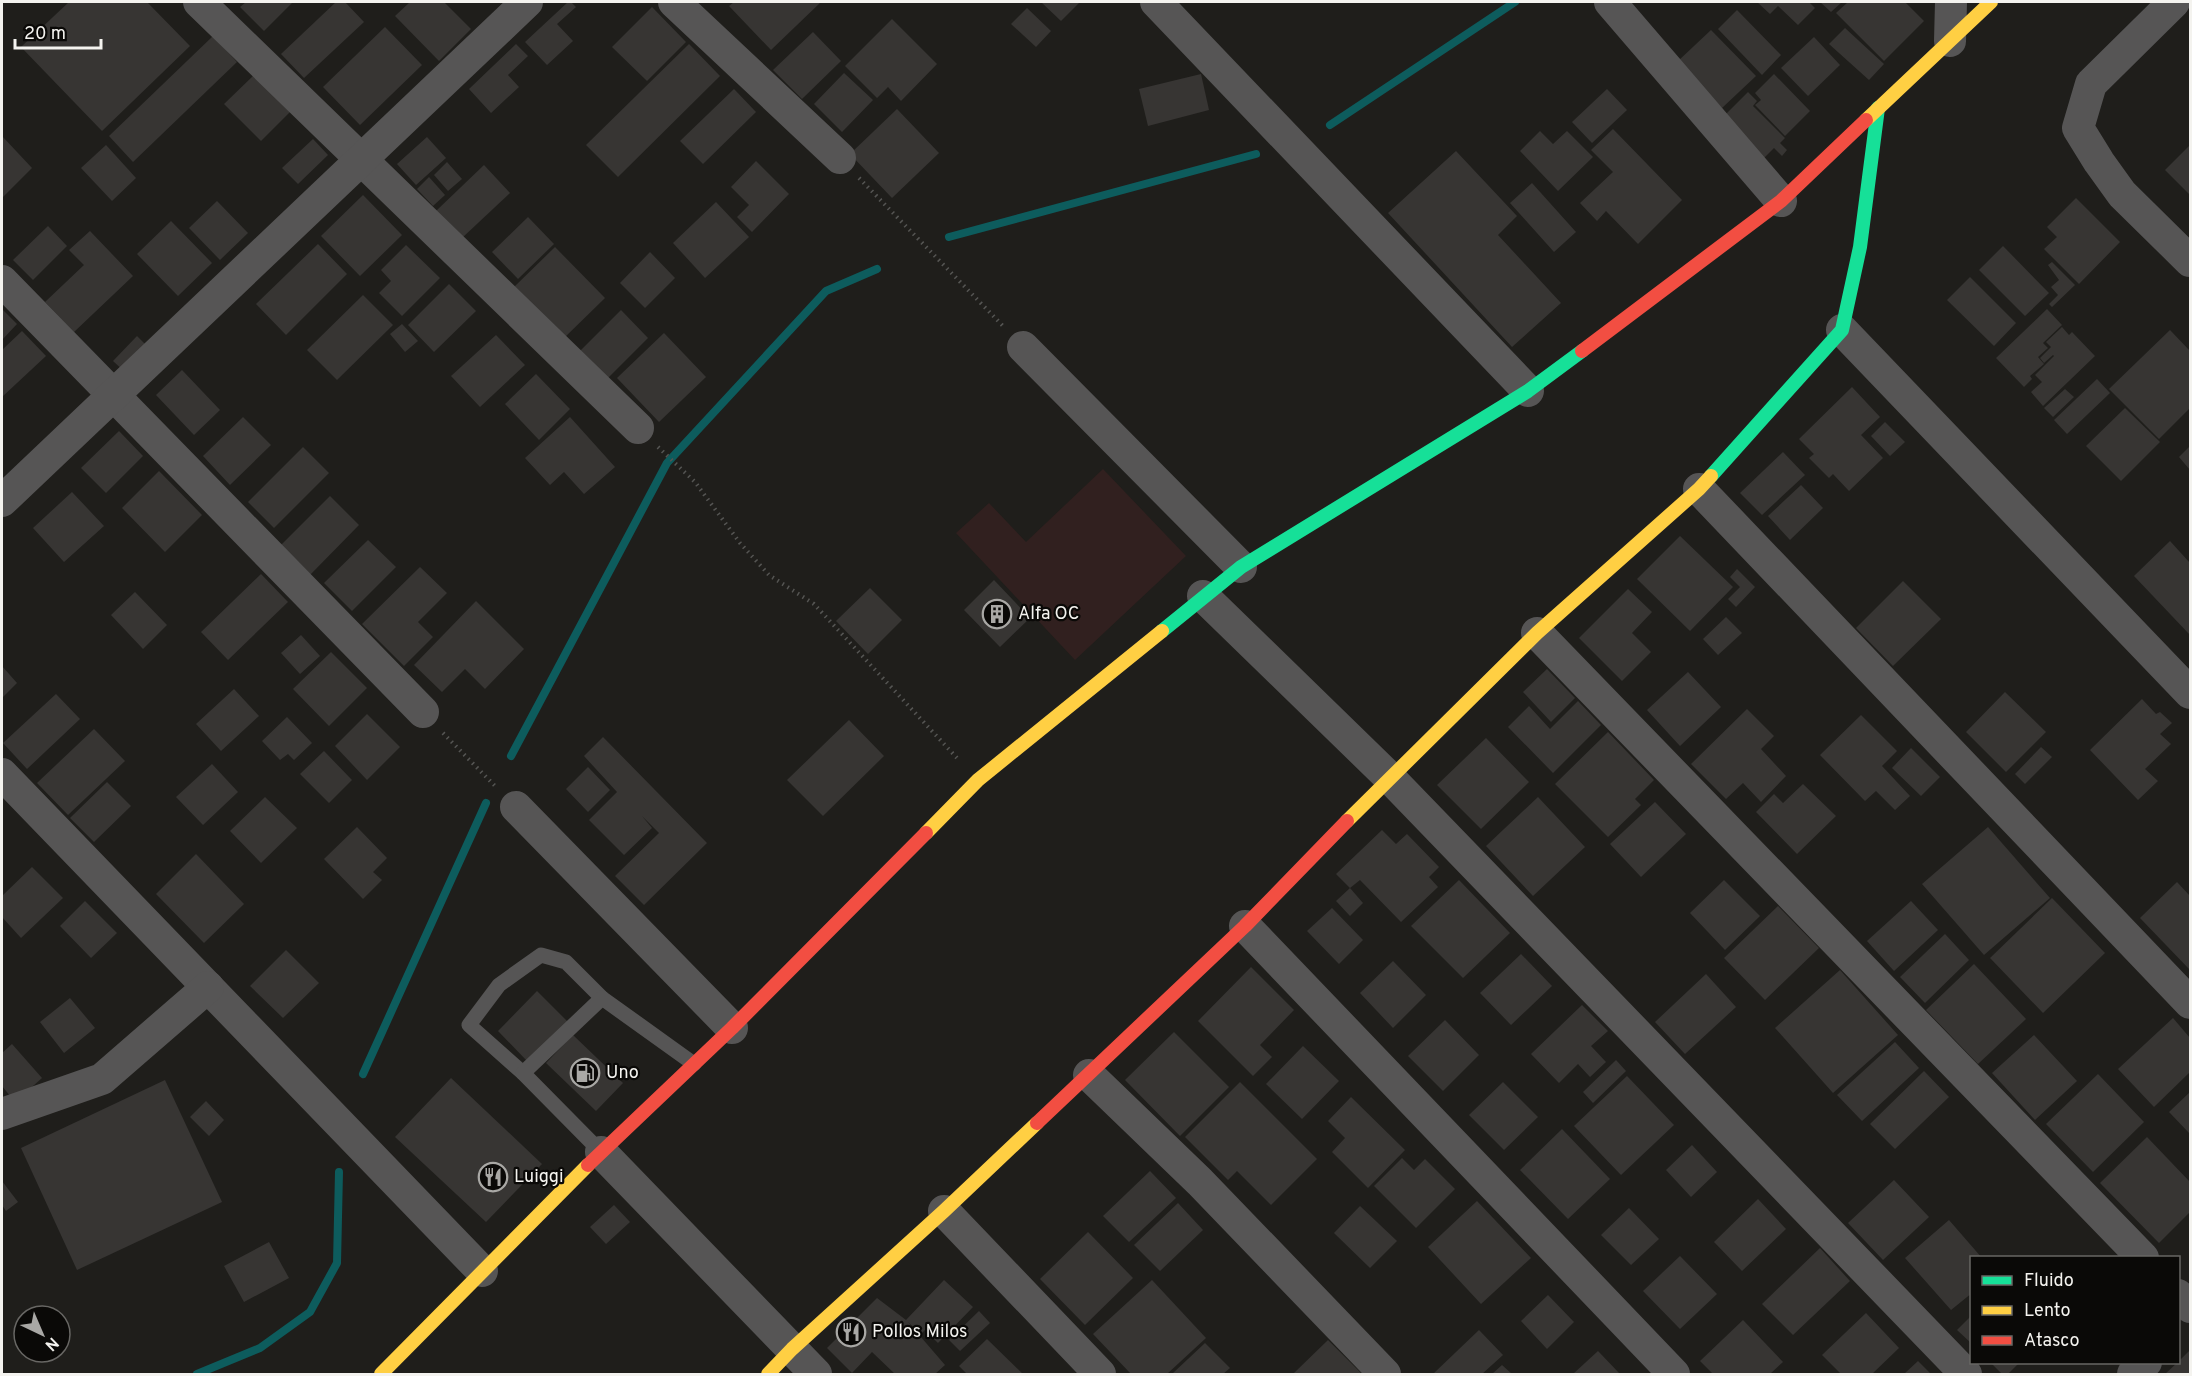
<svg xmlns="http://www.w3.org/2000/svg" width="2192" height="1376" font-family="Overpass,sans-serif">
  <rect width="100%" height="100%" fill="#1f1e1b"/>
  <!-- education -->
  <polygon fill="#31201f" points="1103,469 1186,556 1075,660 956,533 989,503 1026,542"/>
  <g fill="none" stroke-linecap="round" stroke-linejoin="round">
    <!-- stream -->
    <g stroke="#0d5c5d" stroke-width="8">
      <polyline points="1330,125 1515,2"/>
      <polyline points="949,237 1256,154"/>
      <polyline points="511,756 667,463 826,291 877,269"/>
      <polyline points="363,1074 486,803"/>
      <polyline points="197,1374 260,1348 310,1312 337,1263 339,1172"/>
    </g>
  </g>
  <!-- building -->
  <g fill="#373533">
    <polygon points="69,2 147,2 190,46 102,131 21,47"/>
    <polygon points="246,2 293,2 264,31 240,7"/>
    <polygon points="336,2 345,2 364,22 304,78 281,54"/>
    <polygon points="410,2 444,2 471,29 439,61 395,16"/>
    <polygon points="568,2 571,2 576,7 557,24 573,41 547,65 525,42"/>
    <polygon points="734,2 821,2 771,50 729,6"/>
    <polygon points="1041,2 1080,2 1061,21"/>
    <polygon points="1757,2 1809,2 1815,8 1798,25 1778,6 1770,14"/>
    <polygon points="1820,2 1842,2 1831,12"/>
    <polygon points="1848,2 1905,2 1924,21 1884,61 1836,13"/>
    <polygon points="652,7 686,42 647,81 612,47"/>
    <polygon points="1027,8 1051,31 1036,47 1011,24"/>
    <polygon points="1737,10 1781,55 1762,75 1718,29"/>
    <polygon points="892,19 937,64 901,101 888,87 877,98 845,66"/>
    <polygon points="385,27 422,65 360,125 323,87"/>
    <polygon points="1845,28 1884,64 1869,80 1829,44"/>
    <polygon points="1711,30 1756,76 1722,108 1677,62"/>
    <polygon points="813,32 841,61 802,99 773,70"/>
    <polygon points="213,36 237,62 133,162 109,136"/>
    <polygon points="1814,37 1840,65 1808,96 1781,68"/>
    <polygon points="516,44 528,56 508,75 519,87 491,113 469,89"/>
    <polygon points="689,44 720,76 618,177 586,145"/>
    <polygon points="844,73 873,100 842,132 814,104"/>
    <polygon points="1201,74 1209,110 1148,126 1139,89"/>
    <polygon points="1774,74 1810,111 1785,136 1755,105 1761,100 1755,93"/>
    <polygon points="254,75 291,111 261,141 224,104"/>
    <polygon points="734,89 756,112 703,164 680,141"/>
    <polygon points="1607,89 1627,110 1592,143 1572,122"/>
    <polygon points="1748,92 1757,101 1753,106 1785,138 1780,143 1787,150 1782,156 1774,148 1764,158 1723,117"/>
    <polygon points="897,109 939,153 892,198 850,154"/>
    <polygon points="1613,129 1682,200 1638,244 1606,211 1597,221 1580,203 1613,172 1591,150"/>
    <polygon points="1540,131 1553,144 1567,131 1593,157 1558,191 1520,151"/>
    <polygon points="2,136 32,168 2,198"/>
    <polygon points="427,137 446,158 416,185 397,164"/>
    <polygon points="313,139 328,155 298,184 282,168"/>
    <polygon points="106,145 136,178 112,201 81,168"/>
    <polygon points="2190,145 2190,195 2165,170"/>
    <polygon points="1456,151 1517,216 1498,235 1561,303 1512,347 1388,213"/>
    <polygon points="756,161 789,194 752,232 737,217 749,205 731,187"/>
    <polygon points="447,162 462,179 448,191 434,175"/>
    <polygon points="484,165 510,193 462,238 436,211"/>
    <polygon points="429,177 445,195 433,206 417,189"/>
    <polygon points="1532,183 1576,232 1554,252 1510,203"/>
    <polygon points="363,195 402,235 360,276 321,236"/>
    <polygon points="2076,198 2120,242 2079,284 2044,249 2057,237 2047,227"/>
    <polygon points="217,201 248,233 220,260 189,228"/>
    <polygon points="716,202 749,237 705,278 673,243"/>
    <polygon points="528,217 554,244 518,279 492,252"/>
    <polygon points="171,221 212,263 178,296 137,254"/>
    <polygon points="48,226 67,246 33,280 13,260"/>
    <polygon points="90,231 133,276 74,332 45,302 84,265 69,250"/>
    <polygon points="318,244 347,274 286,335 256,304"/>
    <polygon points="406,245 440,278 402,316 379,293 391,281 381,270"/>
    <polygon points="2003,246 2049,293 2025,316 1979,270"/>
    <polygon points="555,247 605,298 562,340 512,289"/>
    <polygon points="650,252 675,278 645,308 620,283"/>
    <polygon points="2052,262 2075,285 2052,307 2049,304 2058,295 2051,287 2059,280 2048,265"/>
    <polygon points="1970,277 2016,323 1994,346 1947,300"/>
    <polygon points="449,284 476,311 434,352 408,325"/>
    <polygon points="363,295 393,325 337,380 307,350"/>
    <polygon points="2,309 17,324 2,340"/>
    <polygon points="2047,309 2062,325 2043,343 2048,348 2038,357 2044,364 2030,376 2032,379 2024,387 1996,358"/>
    <polygon points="621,310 648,338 603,383 575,356"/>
    <polygon points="402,324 418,341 405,352 390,334"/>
    <polygon points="2062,327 2069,335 2072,332 2095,356 2043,406 2031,392 2042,382 2035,375 2054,356 2053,355 2044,363 2040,358 2051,347 2046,342"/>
    <polygon points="2170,330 2190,351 2190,408 2159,439 2109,389"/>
    <polygon points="22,331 46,356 2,397 2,350"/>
    <polygon points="664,333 706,377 659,422 617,378"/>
    <polygon points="496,335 525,365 480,407 451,376"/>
    <polygon points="137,336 148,347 125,372 113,361"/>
    <polygon points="182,370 220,410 194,435 156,395"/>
    <polygon points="536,374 570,409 539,440 505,404"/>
    <polygon points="2097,379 2110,393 2067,434 2054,420"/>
    <polygon points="1852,387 1880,417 1861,435 1883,458 1849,491 1833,474 1829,478 1809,458 1814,454 1799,439"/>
    <polygon points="2065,389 2074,397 2053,417 2044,408"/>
    <polygon points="2125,408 2160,442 2121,481 2086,446"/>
    <polygon points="243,417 271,445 230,485 203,456"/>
    <polygon points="570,417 615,467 584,494 564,472 550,485 525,458"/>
    <polygon points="1885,422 1905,442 1890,456 1871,436"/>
    <polygon points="119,431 143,456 106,493 81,468"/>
    <polygon points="2190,446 2190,470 2179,457"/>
    <polygon points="303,447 329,473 274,528 248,502"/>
    <polygon points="1783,452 1805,475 1762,515 1740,493"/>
    <polygon points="159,471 202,515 165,552 122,508"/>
    <polygon points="1801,485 1823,508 1790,540 1768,516"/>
    <polygon points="72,492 104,526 64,562 33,528"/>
    <polygon points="330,496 359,525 309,576 279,547"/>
    <polygon points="1680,536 1733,587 1690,631 1637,579"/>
    <polygon points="368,540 396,567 352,611 324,583"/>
    <polygon points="2170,541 2190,563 2190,635 2134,576"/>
    <polygon points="420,567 447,593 418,622 433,637 404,666 362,624"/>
    <polygon points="1737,569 1755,587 1736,607 1728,599 1740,587 1730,577"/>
    <polygon points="261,574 288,602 228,660 201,632"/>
    <polygon points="994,580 1030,618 1000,647 964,610"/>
    <polygon points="1903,581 1941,619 1893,666 1856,628"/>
    <polygon points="870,588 902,620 868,654 836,621"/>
    <polygon points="1628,589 1652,612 1632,633 1651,652 1622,681 1579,638"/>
    <polygon points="135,592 167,625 143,649 111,615"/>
    <polygon points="476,601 524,649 485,689 465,669 442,692 414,665"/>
    <polygon points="1726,617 1742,633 1718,655 1703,639"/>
    <polygon points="301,635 320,656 300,674 281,653"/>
    <polygon points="331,652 367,688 329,726 293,689"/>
    <polygon points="2,666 17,683 2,698"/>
    <polygon points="1547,669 1575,698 1551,722 1523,692"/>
    <polygon points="1688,672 1721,707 1680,746 1647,710"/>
    <polygon points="234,689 259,716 221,751 196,724"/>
    <polygon points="2005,692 2046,732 2006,772 1966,732"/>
    <polygon points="56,694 80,719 27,769 3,743"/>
    <polygon points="2142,699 2156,714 2160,712 2172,723 2160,734 2171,744 2145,769 2158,781 2138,800 2090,750"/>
    <polygon points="1578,701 1601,725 1553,773 1508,727 1529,706 1550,729"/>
    <polygon points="1747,709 1774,736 1761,749 1786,776 1761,802 1743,783 1726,799 1691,764"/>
    <polygon points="367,714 400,747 367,780 335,746"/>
    <polygon points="1861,715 1897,751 1882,766 1910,796 1895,810 1876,791 1865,801 1820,755"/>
    <polygon points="287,717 312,743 294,760 288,754 280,760 262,741"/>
    <polygon points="849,720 884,756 823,816 787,780"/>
    <polygon points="94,729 125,761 68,815 37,783"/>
    <polygon points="1608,732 1654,780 1635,799 1641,805 1608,837 1555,784"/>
    <polygon points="603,737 707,843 644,905 615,876 659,833 642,816 652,828 624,855 589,820 617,792 584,756"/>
    <polygon points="1486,738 1529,782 1481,829 1437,785"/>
    <polygon points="2041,747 2052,757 2025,784 2015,774"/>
    <polygon points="1911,748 1940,777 1921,796 1892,768"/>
    <polygon points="324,751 352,780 329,803 300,774"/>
    <polygon points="212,764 238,792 203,825 176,797"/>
    <polygon points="588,767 610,790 588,812 566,789"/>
    <polygon points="107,782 131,806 94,842 70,818"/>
    <polygon points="1803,784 1836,816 1797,854 1756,812 1774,794 1783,803"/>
    <polygon points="265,797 297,828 261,863 230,831"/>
    <polygon points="1538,797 1585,847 1533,896 1486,846"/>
    <polygon points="1655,802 1686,834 1641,877 1610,844"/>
    <polygon points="357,827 387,858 373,872 382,880 363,899 324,859"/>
    <polygon points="1988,827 2050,898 1984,955 1922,884"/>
    <polygon points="1382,830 1396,844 1407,834 1439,867 1429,877 1438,887 1401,922 1360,880 1350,888 1336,874"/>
    <polygon points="196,854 244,904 204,943 156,894"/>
    <polygon points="32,867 63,898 21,938 2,917 2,896"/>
    <polygon points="1459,880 1510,933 1463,978 1411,926"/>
    <polygon points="1724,880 1760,916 1725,950 1690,913"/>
    <polygon points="2177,882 2190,896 2190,970 2140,918"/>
    <polygon points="1350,888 1363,903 1350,916 1336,901"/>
    <polygon points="2052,898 2105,953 2043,1013 1990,958"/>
    <polygon points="85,901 117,933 91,958 60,926"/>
    <polygon points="1911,901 1938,930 1894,971 1867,941"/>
    <polygon points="1778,906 1819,948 1765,1000 1724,958"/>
    <polygon points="1332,908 1363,940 1339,964 1307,931"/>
    <polygon points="1945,934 1969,960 1925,1003 1900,977"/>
    <polygon points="286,950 319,983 283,1018 250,986"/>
    <polygon points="1521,954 1552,986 1511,1025 1480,993"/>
    <polygon points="1393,961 1426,995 1393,1028 1360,993"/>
    <polygon points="1974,964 2026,1019 1978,1064 1926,1010"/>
    <polygon points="1251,967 1294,1010 1260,1045 1272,1057 1253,1076 1198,1021"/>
    <polygon points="1840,970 1898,1035 1833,1093 1775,1028"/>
    <polygon points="1706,974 1736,1007 1685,1054 1655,1022"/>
    <polygon points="537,991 568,1022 528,1062 498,1031"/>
    <polygon points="70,998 95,1028 64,1053 40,1022"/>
    <polygon points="1582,1005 1608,1031 1591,1046 1606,1062 1590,1077 1578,1064 1559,1083 1531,1054"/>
    <polygon points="2173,1018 2190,1038 2190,1072 2154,1107 2118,1069"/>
    <polygon points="1445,1020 1479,1055 1443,1091 1408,1056"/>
    <polygon points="1174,1032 1229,1087 1180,1136 1125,1080"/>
    <polygon points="573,1035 623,1083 596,1111 546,1063"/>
    <polygon points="2034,1035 2077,1081 2035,1120 1992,1073"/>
    <polygon points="1895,1042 1919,1068 1862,1121 1837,1095"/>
    <polygon points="12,1044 42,1078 15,1102 2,1086 2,1053"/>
    <polygon points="1303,1046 1339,1081 1302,1119 1266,1084"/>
    <polygon points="1616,1060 1626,1071 1593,1103 1583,1092"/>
    <polygon points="1924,1071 1949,1097 1895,1149 1870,1124"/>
    <polygon points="2098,1074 2144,1122 2093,1172 2046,1124"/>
    <polygon points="1627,1076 1674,1125 1621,1175 1574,1126"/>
    <polygon points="451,1078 542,1164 486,1222 395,1137"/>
    <polygon points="165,1080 222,1202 77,1270 21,1148"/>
    <polygon points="1240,1082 1317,1159 1271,1205 1237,1171 1228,1180 1185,1137"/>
    <polygon points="1503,1082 1538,1117 1504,1150 1469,1115"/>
    <polygon points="2190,1092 2190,1134 2169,1112"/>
    <polygon points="1351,1097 1405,1150 1368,1188 1332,1152 1345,1138 1328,1121"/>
    <polygon points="206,1101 224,1120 209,1136 190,1117"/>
    <polygon points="1562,1129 1610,1179 1568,1219 1520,1170"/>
    <polygon points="2147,1137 2190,1182 2190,1212 2159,1243 2100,1183"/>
    <polygon points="1692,1145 1717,1172 1691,1197 1666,1170"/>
    <polygon points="1402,1158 1414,1170 1425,1159 1455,1189 1416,1228 1374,1186"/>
    <polygon points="1150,1171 1176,1198 1129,1242 1103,1216"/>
    <polygon points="1894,1180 1929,1217 1883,1260 1848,1223"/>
    <polygon points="2,1181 18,1202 6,1211 2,1205"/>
    <polygon points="1758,1199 1786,1229 1742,1271 1714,1242"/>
    <polygon points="1477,1201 1531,1258 1481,1304 1428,1247"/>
    <polygon points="1178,1203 1203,1230 1160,1271 1134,1245"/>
    <polygon points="614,1205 630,1222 606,1244 590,1227"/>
    <polygon points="1360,1206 1397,1241 1370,1268 1334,1233"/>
    <polygon points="1629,1208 1659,1239 1631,1265 1601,1235"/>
    <polygon points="1949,1220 1982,1258 1972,1258 1972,1293 1951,1310 1905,1258"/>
    <polygon points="1088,1232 1133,1278 1085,1325 1040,1279"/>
    <polygon points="269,1242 289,1278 244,1302 224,1266"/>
    <polygon points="1820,1248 1850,1281 1793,1335 1762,1304"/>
    <polygon points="1680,1256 1717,1294 1680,1329 1643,1291"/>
    <polygon points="944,1280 973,1307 938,1343 925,1330 921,1334 908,1322 945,1365 935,1374 895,1374 872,1352 852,1373 827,1348 877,1298 906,1320"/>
    <polygon points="1152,1280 1206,1338 1167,1374 1131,1374 1093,1334"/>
    <polygon points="1548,1295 1574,1322 1547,1349 1521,1321"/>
    <polygon points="979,1311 990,1323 960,1351 949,1340"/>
    <polygon points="1866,1313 1899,1348 1872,1374 1841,1374 1822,1355"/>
    <polygon points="1972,1315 1972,1344 1957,1330"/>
    <polygon points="1743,1320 1783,1362 1770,1374 1713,1374 1700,1361"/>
    <polygon points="1479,1330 1503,1355 1482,1374 1433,1374"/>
    <polygon points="987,1339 1023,1374 967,1374 959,1366"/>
    <polygon points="1328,1340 1362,1374 1293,1374"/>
    <polygon points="1205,1343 1230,1368 1223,1374 1172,1374"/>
    <polygon points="2190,1350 2190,1374 2165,1374 2178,1362"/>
    <polygon points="1598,1351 1620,1374 1573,1374"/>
    <polygon points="1918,1361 1931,1374 1904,1374"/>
    <polygon points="1990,1362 2020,1362 2008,1374 2002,1374"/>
    <polygon points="1502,1365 1512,1374 1492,1374"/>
  </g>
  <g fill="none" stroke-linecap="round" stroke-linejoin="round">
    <!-- path -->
    <g stroke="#555553" stroke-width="4" stroke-dasharray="1.5 4.5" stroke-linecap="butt">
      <polyline points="859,178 1004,327"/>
      <polyline points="658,447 695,482 740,543 769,575 814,604 957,758"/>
      <polyline points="443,733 497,788"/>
    </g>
    <!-- lane -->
    <g stroke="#565555" stroke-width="15">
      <polyline points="523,1073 469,1025 499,985 541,955 566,962 602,998"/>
      <polyline points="601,1152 523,1073 602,998 694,1064"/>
    </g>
    <!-- street -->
    <g stroke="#565555" stroke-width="32">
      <polyline points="199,2 638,428"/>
      <polyline points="674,2 840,158"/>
      <polyline points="1156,2 1528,391"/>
      <polyline points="1610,2 1781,201"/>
      <polyline points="2174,2 2091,84 2078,128 2099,162 2122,194 2190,261"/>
      <polyline points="1950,41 1951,2"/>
      <polyline points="2,281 423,712"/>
      <polyline points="1842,330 2190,693"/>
      <polyline points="1023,347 1241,567"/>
      <polyline points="1699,489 2190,1003"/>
      <polyline points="2,501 527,2"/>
      <polyline points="1203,596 1389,777 1966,1374"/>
      <polyline points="1537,633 2143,1258"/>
      <polyline points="2,774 482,1271"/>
      <polyline points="516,807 732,1028"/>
      <polyline points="1245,926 1674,1374"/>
      <polyline points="1089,1075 1200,1182 1385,1374"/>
      <polyline points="2,1114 102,1079 208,987"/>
      <polyline points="601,1152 816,1374"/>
      <polyline points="944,1211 1100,1374"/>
      <polyline points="2178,1295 2190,1307"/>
      <polyline points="2133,1374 2146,1362"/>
    </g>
    <!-- fast -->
    <g stroke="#16e098" stroke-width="14">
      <polyline points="1711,476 1842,330 1860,247 1878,108"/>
      <polyline points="1162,631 1241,567 1528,391 1582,351"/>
    </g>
    <!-- slow -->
    <g stroke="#ffcf43" stroke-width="14">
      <polyline points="1866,120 1991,2"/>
      <polyline points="1347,821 1537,633 1699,489 1711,476"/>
      <polyline points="926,833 978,780 1162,631"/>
      <polyline points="381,1374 588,1165"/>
      <polyline points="768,1374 792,1349 944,1211 1037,1123"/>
    </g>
    <!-- jam -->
    <g stroke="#f24e42" stroke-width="14">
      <polyline points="1582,351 1781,201 1866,120"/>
      <polyline points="1037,1123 1245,926 1347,821"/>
      <polyline points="588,1165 732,1028 926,833"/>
    </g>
  </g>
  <!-- icons -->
  <defs>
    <g id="building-ring" transform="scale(1.5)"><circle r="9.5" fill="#0a0907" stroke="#a9a8a5" stroke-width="1.5"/><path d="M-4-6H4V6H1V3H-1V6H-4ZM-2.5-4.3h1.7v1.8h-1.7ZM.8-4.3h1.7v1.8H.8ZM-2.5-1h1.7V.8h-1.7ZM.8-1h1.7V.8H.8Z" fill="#a9a8a5"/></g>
    <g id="fuel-ring" transform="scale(1.5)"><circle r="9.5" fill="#0a0907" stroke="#a9a8a5" stroke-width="1.5"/><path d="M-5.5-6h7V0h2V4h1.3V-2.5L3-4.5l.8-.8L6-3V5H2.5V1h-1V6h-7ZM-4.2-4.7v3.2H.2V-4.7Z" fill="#a9a8a5"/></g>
    <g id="restaurant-ring" transform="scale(1.5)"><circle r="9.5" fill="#0a0907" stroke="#a9a8a5" stroke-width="1.5"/><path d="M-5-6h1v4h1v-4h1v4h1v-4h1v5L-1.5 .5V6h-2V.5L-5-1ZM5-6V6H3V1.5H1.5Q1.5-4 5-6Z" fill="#a9a8a5"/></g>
  </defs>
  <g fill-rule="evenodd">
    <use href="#building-ring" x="997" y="614"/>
    <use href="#fuel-ring" x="585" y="1073"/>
    <use href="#restaurant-ring" x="493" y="1177"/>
    <use href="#restaurant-ring" x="851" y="1332"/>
  </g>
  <g text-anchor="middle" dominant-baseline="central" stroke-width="4.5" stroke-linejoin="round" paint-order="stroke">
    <!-- poi labels -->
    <g font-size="18" fill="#f4f3ef" stroke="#0a0907" text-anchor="start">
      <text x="1018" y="614">Alfa OC</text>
      <text x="606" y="1073">Uno</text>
      <text x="514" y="1177">Luiggi</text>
      <text x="872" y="1332">Pollos Milos</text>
    </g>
  </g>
  <!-- border -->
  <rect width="2192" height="1376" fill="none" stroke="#f4f3ef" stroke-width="6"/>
  <!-- legend -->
  <rect x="1970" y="1256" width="210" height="108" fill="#0a0907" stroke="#686764" stroke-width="1.5"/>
  <rect x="1982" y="1276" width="30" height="9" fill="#16e098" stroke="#686764" stroke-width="1.5"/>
  <text x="2024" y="1286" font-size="18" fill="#f4f3ef">Fluido</text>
  <rect x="1982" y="1306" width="30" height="9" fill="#ffcf43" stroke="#686764" stroke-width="1.5"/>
  <text x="2024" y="1316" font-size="18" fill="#f4f3ef">Lento</text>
  <rect x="1982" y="1336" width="30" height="9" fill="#f24e42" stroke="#686764" stroke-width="1.5"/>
  <text x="2024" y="1346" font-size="18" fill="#f4f3ef">Atasco</text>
  <!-- north arrow -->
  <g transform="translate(42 1334) rotate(136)"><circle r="28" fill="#0a0907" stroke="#686764" stroke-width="1.5"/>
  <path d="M0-4.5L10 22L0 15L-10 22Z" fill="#a9a8a5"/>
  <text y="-9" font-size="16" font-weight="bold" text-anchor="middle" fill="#f4f3ef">N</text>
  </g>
  <!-- scale -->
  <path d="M15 39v9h86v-9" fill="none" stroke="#f4f3ef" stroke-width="3"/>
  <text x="24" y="39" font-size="18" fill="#f4f3ef" stroke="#0a0907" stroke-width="4.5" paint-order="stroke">20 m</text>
</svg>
